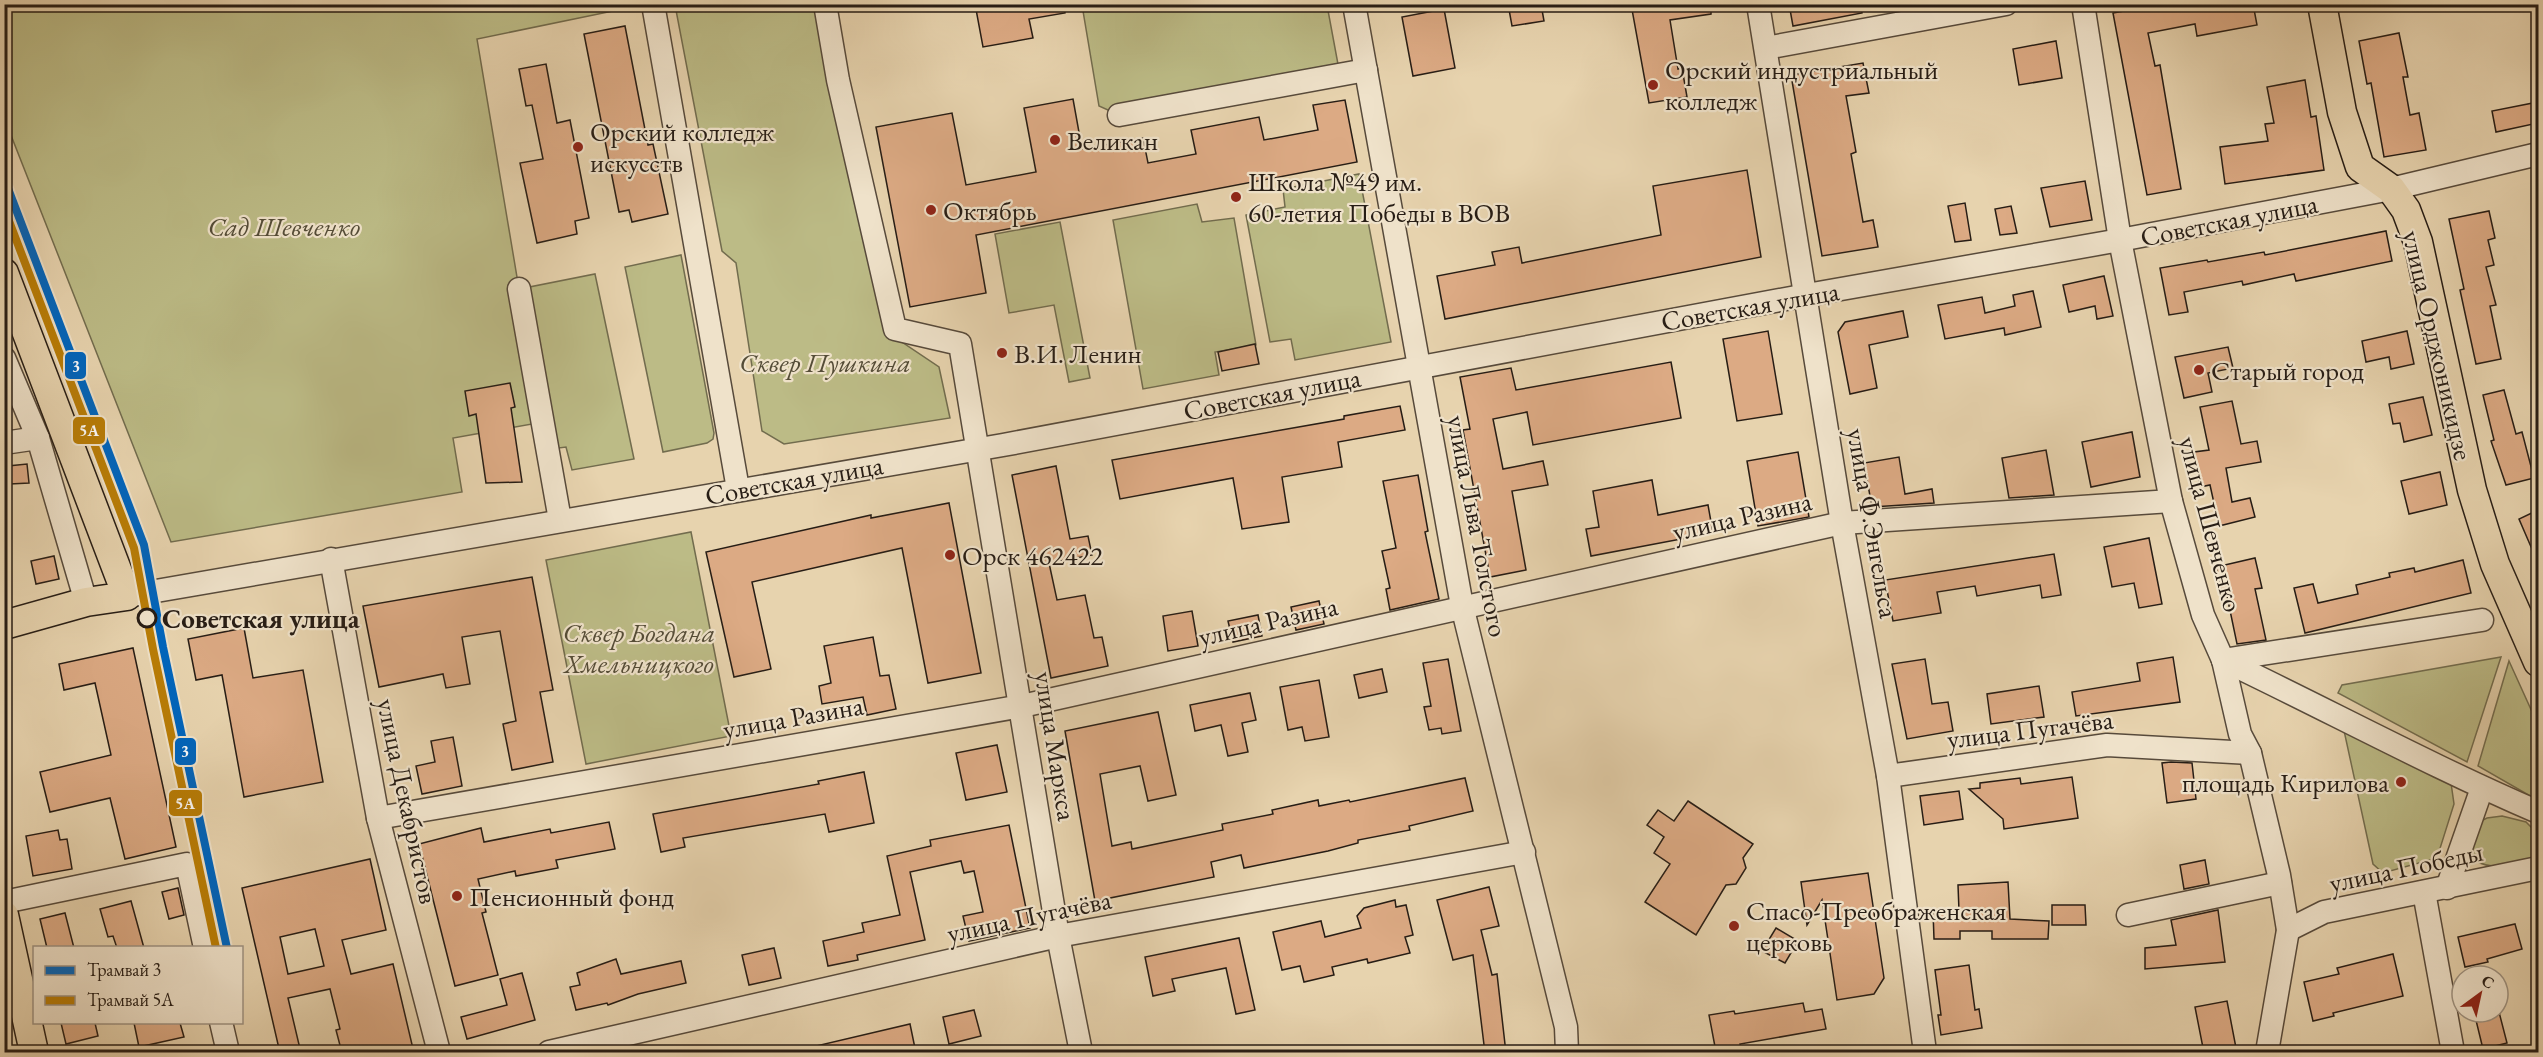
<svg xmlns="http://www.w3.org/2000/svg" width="2543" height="1057" font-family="'EB Garamond',serif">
  <rect width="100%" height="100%" fill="#e7d3ae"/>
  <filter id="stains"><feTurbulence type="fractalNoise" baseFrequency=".00333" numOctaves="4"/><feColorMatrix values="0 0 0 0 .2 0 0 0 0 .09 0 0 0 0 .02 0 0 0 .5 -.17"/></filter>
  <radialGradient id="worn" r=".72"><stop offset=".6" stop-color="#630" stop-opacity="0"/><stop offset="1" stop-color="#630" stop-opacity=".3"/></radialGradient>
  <!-- green -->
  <g fill="#bcbb86" stroke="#726c4e" stroke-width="1.5">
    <polygon points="5,5 617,5 618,10 477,39 519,289 595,274 634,459 572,470 566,447 551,449 543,422 453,438 462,492 171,542 5,120"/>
    <polygon points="675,5 814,5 893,336 939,367 950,418 784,444 762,431 736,263 722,251"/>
    <polygon points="1082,5 1327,5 1340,75 1119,115 1099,106"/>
    <polygon points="1359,174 1391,342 1295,360 1291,339 1270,342 1246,215 1285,207 1283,189"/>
    <polygon points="1197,204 1202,222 1234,218 1256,345 1215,352 1219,375 1143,389 1113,220"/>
    <polygon points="1060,222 1090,378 1069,382 1054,305 1009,313 995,234"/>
    <polygon points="681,255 714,433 713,439 707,443 663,452 625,267"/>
    <polygon points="691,532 731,736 586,764 546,560"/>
    <polygon points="2501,657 2467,762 2338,693 2342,685"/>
    <polygon points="2509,661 2538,725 2538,798 2532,797 2478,766"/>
    <polygon points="2343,726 2451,783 2454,804 2437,858 2383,873 2373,864"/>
    <path d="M2502,816L2526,822L2536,832L2537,855C2520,865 2493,871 2476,861L2472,848L2477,823L2487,818Z"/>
  </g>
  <!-- building -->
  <g fill="#dcaa84" stroke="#271d15" stroke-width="1.5" fill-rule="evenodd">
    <polygon points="975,4 1064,4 1065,13 1029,19 1033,38 983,47"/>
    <polygon points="1508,4 1541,4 1544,21 1512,26"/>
    <polygon points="1631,4 1711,4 1711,14 1670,20 1678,69 1682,68 1687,97 1649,103"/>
    <polygon points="1789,4 1861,4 1862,13 1793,26"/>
    <polygon points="2162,4 2253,4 2257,25 2197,36 2195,24 2148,33 2155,66 2160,65 2181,189 2147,195 2113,13"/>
    <polygon points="1444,9 1455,68 1413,76 1402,17"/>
    <polygon points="625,26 648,145 653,144 668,214 632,222 629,210 619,212 584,34"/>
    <polygon points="2399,33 2408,77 2403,77 2410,115 2419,113 2426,150 2384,157 2371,83 2367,84 2359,41"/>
    <polygon points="2056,41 2062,78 2019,85 2013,49"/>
    <polygon points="1863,63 1869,93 1846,96 1856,152 1851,154 1863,222 1873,220 1878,247 1822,256 1791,75"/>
    <polygon points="546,64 557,123 570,120 589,218 575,221 577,234 537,243 520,163 543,159 532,105 526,106 519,69"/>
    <polygon points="2305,80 2311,117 2316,116 2324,170 2225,184 2220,147 2268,141 2265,124 2274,123 2267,87"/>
    <polygon points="1073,99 1082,149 1143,138 1148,163 1196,154 1191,130 1259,117 1264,140 1318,130 1313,105 1345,100 1357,162 976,235 986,293 910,307 876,127 952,113 966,185 1036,172 1024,108"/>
    <polygon points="2538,102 2538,123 2496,132 2492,111"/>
    <polygon points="1747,170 1761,257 1445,319 1437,276 1495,265 1492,252 1519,247 1522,263 1661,235 1653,186"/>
    <polygon points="2085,181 2092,220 2050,227 2041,188"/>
    <polygon points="1965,203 1971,240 1955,242 1948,206"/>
    <polygon points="2011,206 2017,233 2000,235 1995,209"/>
    <polygon points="2489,211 2495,238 2488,240 2494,265 2486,267 2496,305 2490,306 2501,359 2476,364 2460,290 2464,289 2449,219"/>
    <polygon points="2386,231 2392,261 2296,281 2294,274 2243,285 2242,281 2184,292 2188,312 2169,315 2160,268 2207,260 2208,262 2264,252 2265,255"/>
    <polygon points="2104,276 2113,316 2097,319 2095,306 2069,312 2063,285"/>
    <polygon points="2033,291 2041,327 2005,335 2004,328 1945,339 1938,305 1982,297 1985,313 2015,306 2013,295"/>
    <polygon points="1903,311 1908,337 1869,345 1877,388 1850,394 1838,332 1845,322"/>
    <polygon points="1768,331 1782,414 1737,421 1723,339"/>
    <polygon points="2407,331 2414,364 2391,369 2389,357 2366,362 2362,341"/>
    <polygon points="1255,344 1259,364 1222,371 1218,352"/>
    <polygon points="2228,347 2233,368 2208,373 2212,392 2184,398 2175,357"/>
    <polygon points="1671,362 1681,418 1533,445 1527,412 1493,419 1503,469 1543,461 1548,485 1512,491 1526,570 1490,577 1463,430 1470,429 1460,377 1511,368 1516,390"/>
    <polygon points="510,383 515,407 511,408 522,482 486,483 476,414 469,416 465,391"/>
    <polygon points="2504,390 2516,434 2522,432 2534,478 2506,485 2491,441 2494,440 2483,395"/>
    <polygon points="2423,397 2432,435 2404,442 2400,423 2393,424 2389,404"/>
    <polygon points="2232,401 2241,444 2257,441 2261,462 2226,468 2232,502 2250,498 2255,517 2219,526 2210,485 2200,487 2194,452 2209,450 2200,407"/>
    <polygon points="1400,406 1405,430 1338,442 1342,467 1282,477 1289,522 1242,529 1233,478 1120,499 1112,460 1344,419 1344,416"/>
    <polygon points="2132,432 2140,477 2091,487 2082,442"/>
    <polygon points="2046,450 2054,495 2009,498 2002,458"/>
    <polygon points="1798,452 1809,517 1758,526 1747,461"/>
    <polygon points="1899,457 1905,494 1932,489 1934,503 1872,507 1864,463"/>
    <polygon points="27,464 29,483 10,484 8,466"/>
    <polygon points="1056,466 1070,539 1088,536 1092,555 1049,563 1057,600 1085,595 1094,638 1102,637 1108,666 1051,678 1012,475"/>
    <polygon points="2440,472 2447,505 2409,514 2401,481"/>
    <polygon points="1418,475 1428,531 1425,532 1439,599 1390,610 1386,589 1390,588 1382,551 1396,548 1383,481"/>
    <polygon points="1652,480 1658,515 1708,505 1713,533 1591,556 1586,529 1599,527 1593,491"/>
    <polygon points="949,503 981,673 928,683 902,548 752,582 771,669 734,677 706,552 871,515 871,518"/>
    <polygon points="2538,510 2538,563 2519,519"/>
    <polygon points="2149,538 2162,604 2139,608 2134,583 2112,587 2104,547"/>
    <polygon points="2054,554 2061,595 2042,598 2040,585 1977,596 1975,586 1937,592 1941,613 1893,621 1885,580"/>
    <polygon points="54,556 59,579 36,584 31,561"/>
    <polygon points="2255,558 2262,588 2255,589 2266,640 2237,644 2227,596 2223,597 2216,567"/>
    <polygon points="2463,560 2471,593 2305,633 2294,588 2313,584 2318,603 2358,594 2356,585 2390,577 2389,573 2414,568 2415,572"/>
    <polygon points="532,577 553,690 540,692 553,762 512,770 503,724 516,721 500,631 462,637 470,684 446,688 443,674 379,687 363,606"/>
    <polygon points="1319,601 1324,624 1296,630 1291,607"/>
    <polygon points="1192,611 1198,646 1168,651 1163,616"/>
    <polygon points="1258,615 1262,636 1233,642 1228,621"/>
    <polygon points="244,628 253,678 303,670 323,782 244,797 222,675 196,680 188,639"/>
    <polygon points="873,637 880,676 889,675 896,709 867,715 863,697 822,704 819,686 831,683 824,646"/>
    <polygon points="133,648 176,847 125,859 110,798 50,812 40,772 111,755 95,683 64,690 59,664"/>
    <polygon points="2173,657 2180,702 2076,716 2072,692 2140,681 2137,663"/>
    <polygon points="1448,659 1461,731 1442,734 1441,728 1429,730 1424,707 1431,706 1423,663"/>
    <polygon points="1925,659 1932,704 1948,702 1953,731 1907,739 1892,664"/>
    <polygon points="1382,669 1387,692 1359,698 1354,675"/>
    <polygon points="1319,680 1329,737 1305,741 1302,727 1288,730 1280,687"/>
    <polygon points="2039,686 2044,717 1991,724 1987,694"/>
    <polygon points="1250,693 1256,720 1242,723 1248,752 1228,756 1221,725 1195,731 1190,705"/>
    <polygon points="1158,712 1176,795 1148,801 1140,766 1100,774 1112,846 1131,842 1132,849 1223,830 1222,824 1273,814 1272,810 1318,800 1319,806 1349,800 1350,802 1465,778 1473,811 1409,826 1410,830 1358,840 1358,843 1328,851 1244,868 1241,855 1211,862 1214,877 1095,901 1065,731"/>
    <polygon points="453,737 462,786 422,794 416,766 435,762 431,741"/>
    <polygon points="997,745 1007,792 966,800 956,753"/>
    <polygon points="2171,762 2192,763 2196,799 2167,803 2162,763"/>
    <polygon points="864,772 874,823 829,832 825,814 683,838 685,847 661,852 653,814 819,784 818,781"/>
    <polygon points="2072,777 2078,818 2004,829 2003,819 1969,789 1980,788 1980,783 2020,778 2021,784"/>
    <polygon points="1959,791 1963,819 1924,825 1920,796"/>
    <polygon points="1688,801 1753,844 1743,858 1746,868 1736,884 1726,885 1696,935 1645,902 1670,864 1654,853 1664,837 1647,825 1658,810 1674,821"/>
    <polygon points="609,822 615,849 556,860 558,868 516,876 515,871 478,879 486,912 482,913 498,975 455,986 419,844 481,828 484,842 550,829 551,833"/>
    <polygon points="1009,825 1030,928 969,941 963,916 983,912 974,871 964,873 961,861 910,872 925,940 857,955 858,960 828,966 823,941 864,932 862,923 900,915 887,856 931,846 930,840"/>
    <polygon points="58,830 60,840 67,839 72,869 33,876 26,836"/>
    <path d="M370,859L386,930L342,940L351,974L393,964L414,1053H342L336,1030L340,1029L330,989L288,998L301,1053H280L242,888ZM315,929L324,966L288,974L280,937Z"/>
    <polygon points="2205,860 2209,884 2184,889 2180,865"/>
    <polygon points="1868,873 1884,978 1874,994 1837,1000 1822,900 1807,925 1801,882"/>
    <polygon points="2008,882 2010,919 2049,921 2048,939 1992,939 1992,931 1960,931 1960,939 1934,939 1933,911 1959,911 1958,885"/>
    <polygon points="1489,887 1499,926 1481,930 1492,975 1497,974 1506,1053 1485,1053 1473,955 1453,960 1437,900"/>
    <polygon points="178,888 184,915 169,919 162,892"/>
    <polygon points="1395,900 1396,907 1406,905 1413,935 1405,937 1410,953 1368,963 1367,959 1332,967 1334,975 1304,982 1300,966 1282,970 1273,932 1321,921 1325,937 1361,928 1357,916 1364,908"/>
    <polygon points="131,901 144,948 117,948 113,936 108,937 100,909"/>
    <polygon points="2052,905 2085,905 2086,925 2052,925"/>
    <polygon points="2218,910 2225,962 2145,969 2145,948 2176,945 2171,920"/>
    <polygon points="65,913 74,948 47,948 40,919"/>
    <polygon points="2515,924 2522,949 2487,959 2488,962 2465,967 2458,937"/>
    <polygon points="1776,928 1798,941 1785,963 1762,951"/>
    <polygon points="1239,938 1255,1010 1236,1014 1226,968 1172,979 1175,991 1153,996 1145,957"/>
    <polygon points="774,948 781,978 749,985 742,955"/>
    <polygon points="2393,954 2403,996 2333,1013 2334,1016 2313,1021 2304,982 2339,974 2337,968"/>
    <polygon points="616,959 621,974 681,961 686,983 638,994 608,1005 607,1003 576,1010 570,987 580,985 577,973"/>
    <polygon points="1969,965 1975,1010 1979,1009 1982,1028 1941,1035 1938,1015 1941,1015 1935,970"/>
    <polygon points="522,973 535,1020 467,1039 461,1017 507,1005 500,979"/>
    <polygon points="2227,1001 2237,1053 2204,1053 2195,1007"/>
    <polygon points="1803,1003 1805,1012 1822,1009 1826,1029 1740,1044 1741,1047 1716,1052 1709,1015 1734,1011 1735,1014"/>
    <polygon points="974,1010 981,1036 949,1044 943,1017"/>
    <polygon points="2474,1012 2499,1012 2507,1043 2483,1049"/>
    <polygon points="61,1023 95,1023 98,1036 66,1044"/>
    <polygon points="134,1023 180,1023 184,1037 139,1047"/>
    <polygon points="910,1024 916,1053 816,1053 816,1046"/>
  </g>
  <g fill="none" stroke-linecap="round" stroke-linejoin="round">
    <!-- minor casing -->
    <g stroke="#574a3b" stroke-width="25">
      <g id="minor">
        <polyline points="653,4 738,489"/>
        <polyline points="825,4 838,80 895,329 960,344 1058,936 1081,1052"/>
        <polyline points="1354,4 1462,606 1566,1027 1567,1052"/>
        <polyline points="1758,4 1842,523 1888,776 1925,1052"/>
        <polyline points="2083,4 2120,240 2171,501 2203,615 2223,660 2240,734 2250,753 2279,875 2288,930 2267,1052"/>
        <polyline points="1766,48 2006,4"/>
        <polyline points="1119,115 1366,70"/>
        <polyline points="519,289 560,520"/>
        <polyline points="4,358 38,438 86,602"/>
        <polyline points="4,443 38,438"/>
        <polyline points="331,559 378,818 439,1052"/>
        <polyline points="127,596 1003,445 1807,295 2120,240 2391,189 2538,154"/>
        <path d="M2223,660C2328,710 2431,766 2538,812"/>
        <polyline points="2223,660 2482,620"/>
        <polyline points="1888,776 2107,745 2250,753"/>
        <polyline points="378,818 1022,706 1842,523 2171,501"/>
        <polyline points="2447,888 2482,788"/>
        <polyline points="2424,892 2453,1052"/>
        <polyline points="4,902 187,864 205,948"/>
        <polyline points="2128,915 2280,883"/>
        <polyline points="2288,930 2324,912 2538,868"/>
        <polyline points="221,1022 228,1052"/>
        <polyline points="549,1052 1058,936 1524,852"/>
      </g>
    </g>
    <!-- major casing -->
    <g stroke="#271d15" stroke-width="31">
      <g id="major">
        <polyline points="2322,4 2342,112 2360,167 2391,189 2406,210 2418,242 2472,490 2495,564 2538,662"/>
        <polyline points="4,273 127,596 86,602 4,625"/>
        <polyline points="4,915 34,1052"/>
      </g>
    </g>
    <!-- minor -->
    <use href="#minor" stroke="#efe2ca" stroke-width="22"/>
    <!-- major -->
    <use href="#major" stroke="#e7d3ae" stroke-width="28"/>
    <!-- tram-1 casing -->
    <g stroke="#efe2ca" stroke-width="12">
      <polyline id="tram-1" points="4,178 144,545 163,647 227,948"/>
    </g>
    <!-- tram-2 casing -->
    <g stroke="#efe2ca" stroke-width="12">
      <polyline id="tram-2" points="4,208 134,548 153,649 216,948"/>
    </g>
    <!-- tram-1 -->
    <use href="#tram-1" stroke="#0065bd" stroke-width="8"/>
    <!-- tram-2 -->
    <use href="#tram-2" stroke="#b97d06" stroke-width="8"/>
  </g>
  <!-- markers -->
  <g fill="#8f2418" stroke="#efe2ca" stroke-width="2">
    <circle cx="1653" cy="85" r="6"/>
    <circle cx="1055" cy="140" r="6"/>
    <circle cx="578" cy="147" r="6"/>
    <circle cx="1236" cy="197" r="6"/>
    <circle cx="931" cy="210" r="6"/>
    <circle cx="1002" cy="353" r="6"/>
    <circle cx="2199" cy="370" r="6"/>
    <circle cx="950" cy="555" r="6"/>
    <circle cx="2401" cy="782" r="6"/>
    <circle cx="457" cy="896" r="6"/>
    <circle cx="1734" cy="926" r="6"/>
  </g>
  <circle fill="#efe2ca" stroke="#271d15" stroke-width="3" cx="147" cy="618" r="9"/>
  <g text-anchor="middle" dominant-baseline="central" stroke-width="4.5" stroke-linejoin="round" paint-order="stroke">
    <!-- poi labels -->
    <g font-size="27" fill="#271d15" stroke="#efe2ca" text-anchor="start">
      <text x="1665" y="69">Орский индустриальный<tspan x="1665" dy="31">колледж</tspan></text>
      <text x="590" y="131">Орский колледж<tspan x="590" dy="31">искусств</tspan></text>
      <text x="1067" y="140">Великан</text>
      <text x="1248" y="181">Школа №49 им.<tspan x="1248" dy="31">60-летия Победы в ВОВ</tspan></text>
      <text x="943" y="210">Октябрь</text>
      <text x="1014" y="353">В.И. Ленин</text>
      <text x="2211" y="370">Старый город</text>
      <text x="962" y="555">Орск 462422</text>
      <text x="2389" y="782" text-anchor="end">площадь Кирилова</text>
      <text x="469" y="896">Пенсионный фонд</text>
      <text x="1746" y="910">Спасо-Преображенская<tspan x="1746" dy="31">церковь</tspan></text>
    </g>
    <!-- street labels -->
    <g font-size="27" fill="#271d15" stroke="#efe2ca">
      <text transform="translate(2229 220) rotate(-11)">Советская улица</text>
      <text transform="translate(1750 306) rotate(-10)">Советская улица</text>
      <text transform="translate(2438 345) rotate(77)">улица Орджоникидзе</text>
      <text transform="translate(1272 394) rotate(-11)">Советская улица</text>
      <text transform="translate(794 480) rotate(-10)">Советская улица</text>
      <text transform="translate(1742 516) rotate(-13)">улица Разина</text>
      <text transform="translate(1873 523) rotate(80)">улица Ф.Энгельса</text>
      <text transform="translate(2211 524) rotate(75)">улица Шевченко</text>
      <text transform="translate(1478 526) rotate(79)">улица Льва Толстого</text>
      <text transform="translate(1268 621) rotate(-13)">улица Разина</text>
      <text transform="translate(793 717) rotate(-10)">улица Разина</text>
      <text transform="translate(2030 729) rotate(-7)">улица Пугачёва</text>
      <text transform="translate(1056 746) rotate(81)">улица Маркса</text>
      <text transform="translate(408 801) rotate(78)">улица Декабристов</text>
      <text transform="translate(2406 867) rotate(-12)">улица Победы</text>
      <text transform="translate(1029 916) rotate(-12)">улица Пугачёва</text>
    </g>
    <!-- park labels -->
    <g font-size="27" font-style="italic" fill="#544c37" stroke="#efe2ca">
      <text x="284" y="226">Сад Шевченко</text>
      <text x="825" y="362">Сквер Пушкина</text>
      <text x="639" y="632">Сквер Богдана<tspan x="639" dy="31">Хмельницкого</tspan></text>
    </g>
    <!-- stop labels -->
    <g font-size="27" font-weight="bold" fill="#271d15" stroke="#efe2ca" text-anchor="start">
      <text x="162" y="618">Советская улица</text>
    </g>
  </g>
  <g stroke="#efe2ca" stroke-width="2">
    <rect x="64" y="351" width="23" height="29" rx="6" fill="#0065bd"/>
    <rect x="72" y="416" width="34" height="29" rx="6" fill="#b97d06"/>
    <rect x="174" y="737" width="23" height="29" rx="6" fill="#0065bd"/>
    <rect x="168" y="789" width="35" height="28" rx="6" fill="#b97d06"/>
  </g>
  <g font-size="16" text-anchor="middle" font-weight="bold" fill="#fff">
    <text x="76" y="372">3</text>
    <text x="89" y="436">5А</text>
    <text x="185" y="757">3</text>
    <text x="185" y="809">5А</text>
  </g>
  <!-- margin -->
  <rect width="2543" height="1057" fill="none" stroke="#e7d3ae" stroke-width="24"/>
  <rect x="6" y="6" width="2531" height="1045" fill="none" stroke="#271d15" stroke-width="3"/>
  <rect x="12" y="12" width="2519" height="1033" fill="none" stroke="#271d15" stroke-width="1.5"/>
  <!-- legend -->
  <rect x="33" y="946" width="210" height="78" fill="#efe2ca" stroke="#9f9382" stroke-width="1.5"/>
  <rect x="45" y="966" width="30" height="9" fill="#0065bd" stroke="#9f9382" stroke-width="1.5"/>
  <text x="87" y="976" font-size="18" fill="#271d15">Трамвай 3</text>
  <rect x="45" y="996" width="30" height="9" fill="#b97d06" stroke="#9f9382" stroke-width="1.5"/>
  <text x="87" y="1006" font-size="18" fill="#271d15">Трамвай 5А</text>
  <!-- north arrow -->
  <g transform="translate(2480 994) rotate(33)"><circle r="28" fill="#efe2ca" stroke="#9f9382" stroke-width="1.5"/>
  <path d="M0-4.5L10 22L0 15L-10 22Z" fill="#8f2418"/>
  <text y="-9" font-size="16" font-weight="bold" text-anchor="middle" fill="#271d15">С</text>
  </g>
  <rect width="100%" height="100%" filter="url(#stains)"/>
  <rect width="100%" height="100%" fill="url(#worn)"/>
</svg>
